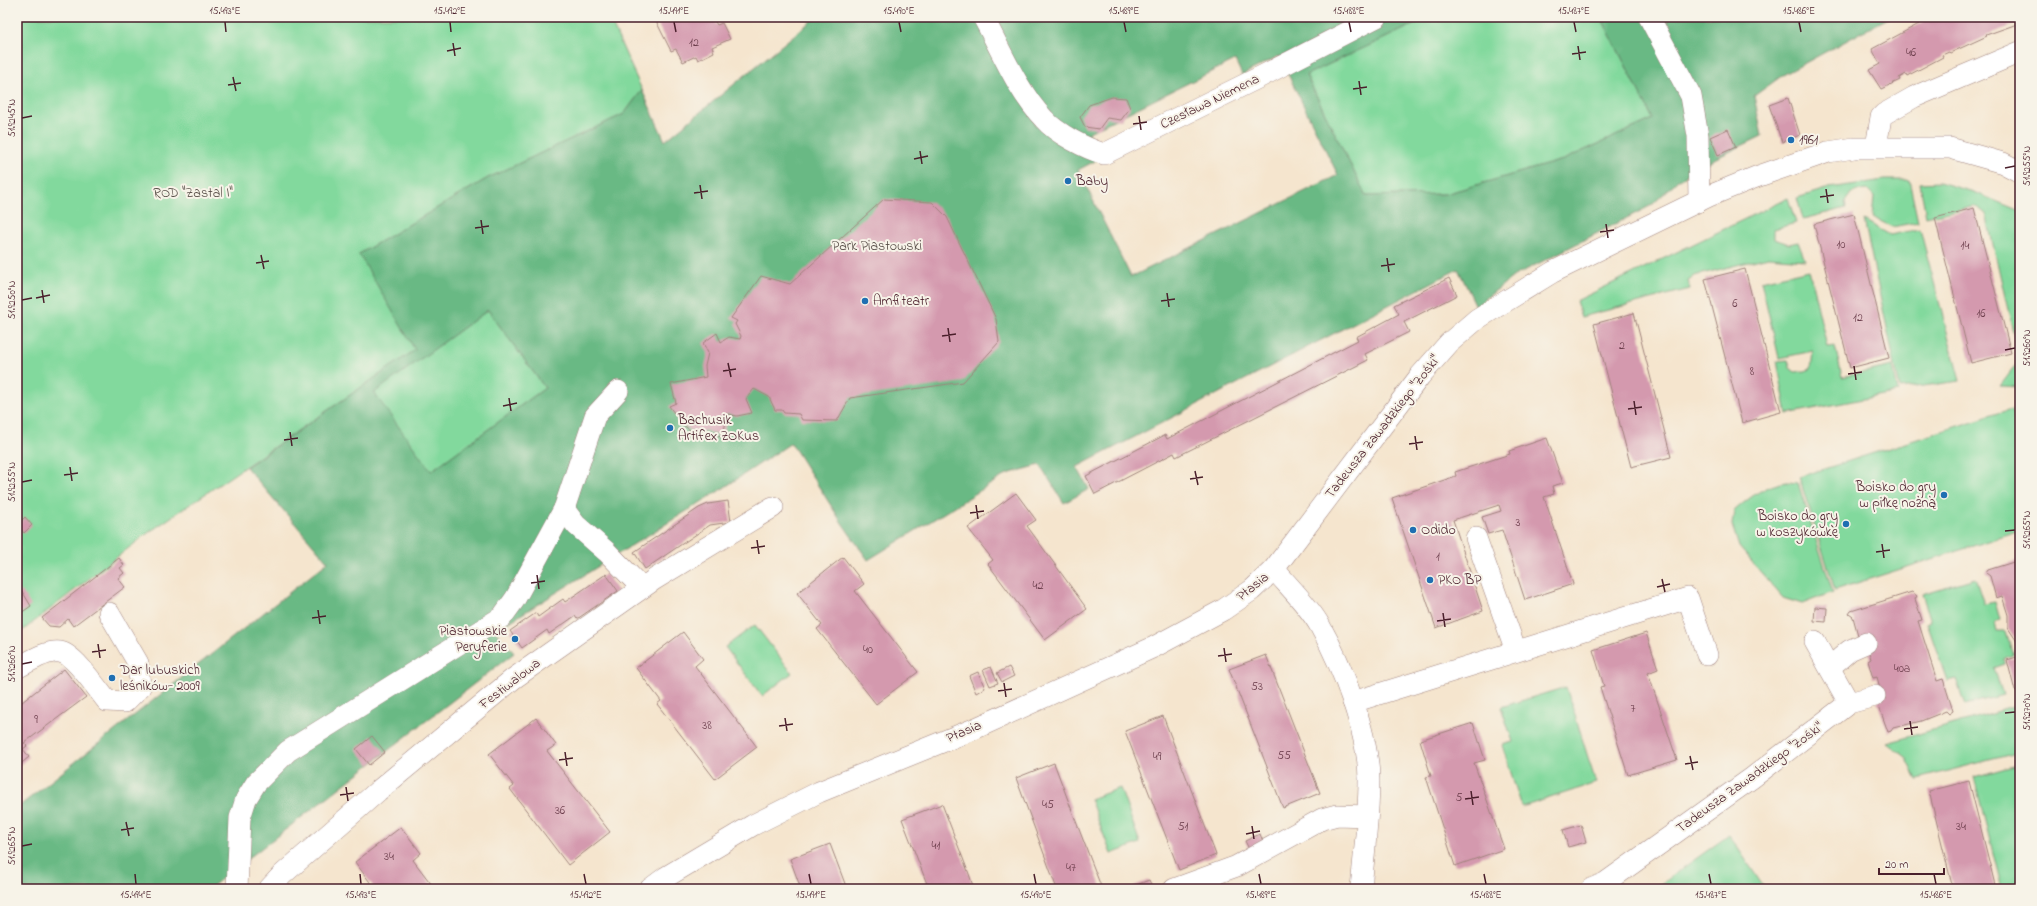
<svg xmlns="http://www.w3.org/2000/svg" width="2037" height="906" font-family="'Indie Flower',sans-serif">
  <rect width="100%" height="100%" fill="#f7f3e8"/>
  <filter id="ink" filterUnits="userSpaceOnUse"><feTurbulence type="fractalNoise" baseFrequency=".025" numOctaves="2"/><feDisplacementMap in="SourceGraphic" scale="8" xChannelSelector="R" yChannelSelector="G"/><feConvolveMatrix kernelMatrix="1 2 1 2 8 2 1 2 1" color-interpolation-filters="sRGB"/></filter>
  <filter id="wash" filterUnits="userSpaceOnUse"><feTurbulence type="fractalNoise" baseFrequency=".012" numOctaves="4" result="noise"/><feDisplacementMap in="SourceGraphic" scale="16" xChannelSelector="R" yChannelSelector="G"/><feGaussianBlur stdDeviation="0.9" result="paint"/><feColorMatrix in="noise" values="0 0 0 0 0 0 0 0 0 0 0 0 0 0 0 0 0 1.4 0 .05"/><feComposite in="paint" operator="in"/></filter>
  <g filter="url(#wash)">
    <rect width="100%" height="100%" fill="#f5e5ce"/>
    <!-- green -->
    <g fill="#82d99d" stroke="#667c64">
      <polygon points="17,17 609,17 642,90 624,114 488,178 359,254 416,350 148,533 17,635"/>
      <polygon points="1430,17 1601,17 1653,119 1563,160 1445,194 1366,196 1306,75"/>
      <path d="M1884,180H1909L1918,222L1892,227L1872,217L1874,197L1866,189C1855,191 1850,193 1845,202L1846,208L1803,219L1797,198L1829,188Z"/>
      <polygon points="1939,182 1974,192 2020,211 2020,349 2017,349 1986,214 1976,206 1926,217 1920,183"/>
      <polygon points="1788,198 1796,223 1774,229 1774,239 1789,244 1798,242 1805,260 1768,257 1694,276 1688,280 1690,289 1581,317 1576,301"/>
      <polygon points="1864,220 1890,235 1920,229 1960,381 1900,389"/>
      <polygon points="1809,270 1827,347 1835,346 1842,377 1893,366 1898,392 1787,414 1777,361 1788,360 1790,368 1795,372 1805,371 1811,369 1813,351 1779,358 1761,281"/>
      <polygon points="488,310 545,388 431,471 327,555 373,393"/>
      <polygon points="2020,360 2020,387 2000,386"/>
      <polygon points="2011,409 2020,437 2020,531 1835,590 1799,477"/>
      <path d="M1787,482L1798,483L1833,592L1802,604L1783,598L1739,547L1732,525L1734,511C1750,497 1765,485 1787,482Z"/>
      <polygon points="1975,578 1984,604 1995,602 2000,620 1995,622 1997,631 2006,631 2013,655 2005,658 2005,664 1994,668 2003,695 1965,705 1956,679 1947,681 1927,623 1931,621 1922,594"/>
      <polygon points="755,625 792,673 762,696 725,647"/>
      <polygon points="1566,687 1596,783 1522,807 1502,745 1513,742 1501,707"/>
      <polygon points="2020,705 2020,752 1917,779 1906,757 1887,743"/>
      <polygon points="2020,764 2020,889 2002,889 1974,777"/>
      <polygon points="1120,788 1140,843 1111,854 1090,799"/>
      <polygon points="1729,835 1765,889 1656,889 1655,888"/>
    </g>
    <!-- forest -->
    <path fill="#69b984" stroke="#5a6c58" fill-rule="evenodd" d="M816,17H1430L1306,75L1366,196L1445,194L1563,160L1653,119L1601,17H1890L1783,75L1754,96L1762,136L1710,161L1678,180L1652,205L1514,276L1476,306L1458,269L1077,467L1089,489L1064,503L1040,465L1007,474L868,560L842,523L791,443L722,489L495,631L514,653L210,888L211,889H17V808L328,562L246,467L415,350L359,254L488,178L624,114L642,90L665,141ZM1279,56L1338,175L1131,277L1078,170L1095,161L1089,132L1235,60L1242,75ZM488,310L545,388L431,471L374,393Z"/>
    <g id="blocks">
      <!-- building -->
      <g fill="#d499ae">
        <polygon points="660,17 712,17 717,25 722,23 730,39 712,47 714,52 698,60 696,56 683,62 676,49 671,51 656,21"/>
        <polygon points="1932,17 2020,17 2020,23 1986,35 1987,36 1950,53 1949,52 1942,55 1943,57 1907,76 1906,74 1899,78 1900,80 1881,89 1869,70 1880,64 1872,49"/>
        <polygon points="1112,97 1126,98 1130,108 1121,120 1107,118 1099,129 1085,127 1080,117 1089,105"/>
        <polygon points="1788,98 1800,135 1782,142 1769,105"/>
        <polygon points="1728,129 1736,147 1718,155 1710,137"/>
        <polygon points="884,199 932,202 947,217 996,319 999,342 963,382 850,398 837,421 802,420 799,414 784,413 782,410 775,410 769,397 754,389 746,399 752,413 737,416 727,414 723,438 704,430 699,437 682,424 669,406 676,403 671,384 706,377 705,366 708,353 703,343 717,333 721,342 729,337 740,339 741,336 735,324 737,321 731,318 761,276 790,284"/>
        <polygon points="1974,208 2011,353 1971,363 1935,218"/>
        <polygon points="1854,214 1889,358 1850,368 1814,224"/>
        <polygon points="1745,269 1781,412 1742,423 1705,279"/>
        <polygon points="1449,278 1457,295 1404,322 1409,332 1365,354 1368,360 1176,457 1174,453 1095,494 1086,476 1165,435 1167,439 1358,340 1356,337 1399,314 1394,305"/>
        <polygon points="1634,313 1671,457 1631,467 1594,324"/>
        <polygon points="1547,438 1563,483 1552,486 1554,494 1544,497 1573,584 1525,600 1502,530 1488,534 1482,517 1501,511 1499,505 1453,520 1483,611 1436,628 1392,498 1456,476 1455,472 1510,454 1509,451"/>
        <polygon points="1016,493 1036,520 1027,526 1087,609 1045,640 988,564 993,560 968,528"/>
        <polygon points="728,501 731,522 710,525 645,569 634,552 699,508 708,504"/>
        <polygon points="25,517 32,525 24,533 17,525"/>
        <polygon points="843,557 864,584 855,591 918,672 876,704 817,629 822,625 797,593"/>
        <polygon points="119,558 124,565 120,568 124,573 118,578 125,587 73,626 68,619 59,627 49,626 42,618"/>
        <polygon points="2020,560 2020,653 2016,640 2008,628 2008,615 2002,596 1996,598 1990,576 1986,573 1988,570"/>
        <polygon points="606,574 618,591 577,619 575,616 549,634 547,630 522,648 510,631 536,613 538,617 563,599 565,602"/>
        <polygon points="22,591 31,606 21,613 17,606 17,594"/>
        <polygon points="1912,592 1917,596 1915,599 1922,620 1918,621 1937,681 1943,679 1953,711 1949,714 1946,711 1921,721 1893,728 1891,731 1888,732 1877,701 1883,699 1877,677 1873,678 1868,661 1871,659 1865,638 1859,639 1853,617 1849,614 1851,611"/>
        <polygon points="1815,607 1827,608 1826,622 1814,621"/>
        <polygon points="683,632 703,659 695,666 757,747 715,779 657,704 661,701 636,668"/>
        <polygon points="1646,633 1658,669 1648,673 1677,760 1628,775 1600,687 1604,686 1593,650"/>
        <polygon points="1266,655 1320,793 1283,808 1229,669"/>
        <polygon points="2020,656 2020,693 2018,693 2015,691 2007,660"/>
        <polygon points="991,667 998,683 990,686 983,670"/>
        <polygon points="1009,667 1014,676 1002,682 997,673"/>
        <polygon points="64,669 86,697 24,743 27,746 23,749 29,757 17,767 17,706"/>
        <polygon points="978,672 985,688 976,693 969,676"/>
        <polygon points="1163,716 1216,855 1179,870 1125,731"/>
        <polygon points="536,718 556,745 547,751 610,832 568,865 510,789 514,786 489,754"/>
        <polygon points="1473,723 1485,760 1474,763 1504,849 1455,866 1426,777 1431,776 1420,740"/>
        <polygon points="372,736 385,752 369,765 356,749"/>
        <polygon points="1054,763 1080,832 1102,889 1057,889 1016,778"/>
        <polygon points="1969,781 1996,889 1953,889 1929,791"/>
        <polygon points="942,804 969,874 974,889 929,889 902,819"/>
        <polygon points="1581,825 1586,842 1568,847 1563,830"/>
        <polygon points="401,827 421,853 413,860 435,889 375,889 355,862"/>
        <polygon points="1260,834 1264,844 1250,851 1245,841"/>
        <polygon points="830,844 847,889 801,889 790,859"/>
        <polygon points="1149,880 1153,889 1135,889 1134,886"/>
      </g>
    </g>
  </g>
  <g filter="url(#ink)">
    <use href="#blocks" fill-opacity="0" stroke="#a0827c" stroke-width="1"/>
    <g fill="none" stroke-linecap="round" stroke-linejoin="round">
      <!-- minor casing -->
      <g stroke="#a0827c" stroke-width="22">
        <g id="minor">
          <path d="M983,17C1001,50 1018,92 1044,119C1057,134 1085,148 1104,154L1262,76L1377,17"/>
          <polyline points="1649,17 1691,96 1698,136 1699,201"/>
          <polyline points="1876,147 1881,117 1884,114 1914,97 2020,52"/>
          <polyline points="564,509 576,525 607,552 642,588"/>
          <polyline points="1476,538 1516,651"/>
          <path d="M1274,569C1289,587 1309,606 1320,626C1342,665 1369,735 1369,780C1369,816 1364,853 1361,889"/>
          <polyline points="1830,667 1850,650 1866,643"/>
          <path d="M17,668C29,662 46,650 60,652C74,654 98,690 107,701L125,702L140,687L138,663L109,613"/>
          <polyline points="1353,702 1688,598 1707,655"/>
          <polyline points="1849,703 1875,696"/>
          <polyline points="237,889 240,818 246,799 256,783 288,751 502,617 515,599 564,509 595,416 618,391"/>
          <polyline points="269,889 282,875 378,791 513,679 655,579 773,507"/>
          <polyline points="650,889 666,877 753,825 819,792 974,729 1154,647 1223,610 1252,590 1274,569 1420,376 1449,343 1477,319 1553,272 1709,196 1756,177 1828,152 1854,148 1950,148 2003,163 2020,172"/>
          <polyline points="1174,889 1237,866 1322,819 1337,815 1367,816"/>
          <polyline points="1591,889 1605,883 1752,778 1849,703 1815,642"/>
        </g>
      </g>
      <!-- minor -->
      <use href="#minor" stroke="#fff" stroke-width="21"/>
    </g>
  </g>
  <!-- ticks -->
  <path fill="none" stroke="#4a1f2b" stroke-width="1.5" d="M225,22L226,32M450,22L451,32M674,22L676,32M899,22L901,32M1124,22L1126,32M1349,22L1351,32M1574,22L1576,32M1799,22L1801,32M453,43L455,56M1578,46L1580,60M447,51L461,48M1572,54L1586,52M233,77L236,91M1359,81L1361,95M228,85L241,83M1353,89L1367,87M1139,116L1141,130M22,118L32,116M1133,124L1147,122M920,151L922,164M914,159L928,156M2005,168L2015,166M700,185L702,199M1826,189L1828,203M694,193L708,191M1820,197L1834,195M481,220L483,234M1606,224L1608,238M475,228L489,226M1600,232L1614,230M261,255L264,269M1387,258L1389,272M256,263L269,261M1381,266L1395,264M42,290L44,303M1167,293L1169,307M36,298L50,295M22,300L32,298M1161,301L1175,299M948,328L950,342M942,336L956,334M2005,350L2015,348M728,363L731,377M1854,366L1856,380M723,371L736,369M1848,374L1862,372M509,398L511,411M1634,401L1636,415M503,406L517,403M1628,409L1642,407M290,432L292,446M1415,436L1417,450M284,440L298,438M1409,444L1423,442M70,467L72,481M1195,471L1198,485M64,475L78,473M1190,479L1203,477M22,482L32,480M976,505L978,519M970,513L984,511M2005,531L2015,530M757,540L759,554M1882,544L1884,558M751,548L765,546M1876,552L1890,550M537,575L539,589M1662,579L1665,592M531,583L545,581M1657,587L1670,584M318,610L320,624M1443,613L1445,627M312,618L326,616M1437,621L1451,619M98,644L100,658M1224,648L1226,662M92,652L106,650M1218,656L1232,654M22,664L32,662M1004,683L1006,697M998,691L1012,689M2005,713L2015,712M785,718L787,731M1910,721L1912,735M779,726L793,724M1904,729L1918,727M565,752L567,766M1690,756L1693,770M559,760L573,758M1685,764L1698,762M346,787L348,801M1471,791L1473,805M340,795L354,793M1465,799L1479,797M126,822L129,836M1252,826L1254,839M121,830L134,828M1246,834L1260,831M22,846L32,844M135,874L136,884M360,874L361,884M584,874L586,884M809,874L811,884M1034,874L1036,884M1259,874L1261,884M1484,874L1486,884M1709,874L1711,884M1934,874L1936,884"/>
  <!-- markers -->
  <g fill="#1f6fb2" stroke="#f7f3e8" stroke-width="1.5">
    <circle cx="1791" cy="140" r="4"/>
    <circle cx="1068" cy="181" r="4"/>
    <circle cx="865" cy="301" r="4"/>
    <circle cx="670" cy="428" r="4"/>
    <circle cx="1944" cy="495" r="4"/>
    <circle cx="1846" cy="524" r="4"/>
    <circle cx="1413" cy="530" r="4"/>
    <circle cx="1430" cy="580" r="4"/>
    <circle cx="515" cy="639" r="4"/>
    <circle cx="112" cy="678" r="4"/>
  </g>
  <g text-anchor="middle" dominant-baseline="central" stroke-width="4" stroke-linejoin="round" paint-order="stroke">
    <!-- number labels -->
    <g font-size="12" fill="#6c3e4c">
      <text x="694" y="43">12</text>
      <text x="1911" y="53">46</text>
      <text x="1841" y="245">10</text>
      <text x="1965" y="246">14</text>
      <text x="1735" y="304">6</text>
      <text x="1981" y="314">16</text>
      <text x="1858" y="318">12</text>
      <text x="1622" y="346">2</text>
      <text x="1752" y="372">8</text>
      <text x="1518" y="523">3</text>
      <text x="1438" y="557">1</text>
      <text x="1038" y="586">42</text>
      <text x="868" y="650">40</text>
      <text x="1902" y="669">40a</text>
      <text x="1257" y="687">53</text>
      <text x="1633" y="709">7</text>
      <text x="36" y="720">9</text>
      <text x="707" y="726">38</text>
      <text x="1284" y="756">55</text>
      <text x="1157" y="757">49</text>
      <text x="1459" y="798">5</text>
      <text x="1048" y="805">45</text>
      <text x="560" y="811">36</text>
      <text x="1183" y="827">51</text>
      <text x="1961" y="827">34</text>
      <text x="936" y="846">41</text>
      <text x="389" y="857">34</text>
      <text x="1071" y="868">47</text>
    </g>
    <!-- street labels -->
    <g font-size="14" fill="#4a1f2b" stroke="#f7f3e8">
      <text transform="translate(1210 102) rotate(-26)">Czesława Niemena</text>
      <text transform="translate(1383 427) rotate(-52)">Tadeusza Zawadzkiego "Zośki"</text>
      <text transform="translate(1253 587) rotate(-39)">Ptasia</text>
      <text transform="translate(510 684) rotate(-38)">Festiwalowa</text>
      <text transform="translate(964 732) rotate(-23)">Ptasia</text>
      <text transform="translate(1750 778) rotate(-36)">Tadeusza Zawadzkiego "Zośki"</text>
    </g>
    <!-- poi labels -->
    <g font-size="14" fill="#4a1f2b" stroke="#f7f3e8" text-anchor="start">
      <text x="1799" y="140">1961</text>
      <text x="1076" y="181">Baby</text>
      <text x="873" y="301">Amfiteatr</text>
      <text x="678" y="420">Bachusik<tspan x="678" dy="16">Artifex ZOKus</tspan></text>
      <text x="1936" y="487" text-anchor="end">Boisko do gry<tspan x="1936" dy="16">w piłkę nożną</tspan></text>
      <text x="1838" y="516" text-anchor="end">Boisko do gry<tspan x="1838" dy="16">w koszykówkę</tspan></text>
      <text x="1421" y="530">Odido</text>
      <text x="1438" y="580">PKO BP</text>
      <text x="507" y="631" text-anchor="end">Piastowskie<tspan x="507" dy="16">Peryferie</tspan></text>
      <text x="120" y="670">Dar lubuskich<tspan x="120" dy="16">leśników- 2009</tspan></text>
    </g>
    <!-- park labels -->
    <g font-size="14" fill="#584e48" stroke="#f7f3e8">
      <text x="193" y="193">ROD "Zastal I"</text>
      <text x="877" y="246">Park Piastowski</text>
    </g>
  </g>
  <!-- margin -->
  <rect width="2037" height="906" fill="none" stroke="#f7f3e8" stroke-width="44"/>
  <!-- scale -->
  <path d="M1879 868v6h65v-6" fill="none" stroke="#4a1f2b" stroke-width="2"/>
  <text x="1885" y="868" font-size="12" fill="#4a1f2b" stroke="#f7f3e8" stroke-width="3" paint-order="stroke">20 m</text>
  <rect x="22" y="22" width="1993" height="862" fill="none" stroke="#4a1f2b" stroke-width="1.5"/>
  <g font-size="10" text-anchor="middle" fill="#4a1f2b">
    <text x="225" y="14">15.493°E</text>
    <text x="450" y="14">15.492°E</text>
    <text x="674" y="14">15.491°E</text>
    <text x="899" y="14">15.490°E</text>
    <text x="1124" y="14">15.489°E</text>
    <text x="1349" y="14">15.488°E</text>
    <text x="1574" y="14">15.487°E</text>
    <text x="1799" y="14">15.486°E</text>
    <text transform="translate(11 118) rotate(-90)" y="4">51.9245°N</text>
    <text transform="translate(2026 166) rotate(-90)" y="4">51.9255°N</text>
    <text transform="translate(11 300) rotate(-90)" y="4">51.9250°N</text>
    <text transform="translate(2026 348) rotate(-90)" y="4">51.9260°N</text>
    <text transform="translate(11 482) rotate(-90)" y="4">51.9255°N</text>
    <text transform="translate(2026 530) rotate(-90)" y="4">51.9265°N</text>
    <text transform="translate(11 664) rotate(-90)" y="4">51.9260°N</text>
    <text transform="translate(2026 712) rotate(-90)" y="4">51.9270°N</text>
    <text transform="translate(11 846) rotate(-90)" y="4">51.9265°N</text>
    <text x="136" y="898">15.494°E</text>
    <text x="361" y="898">15.493°E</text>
    <text x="586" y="898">15.492°E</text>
    <text x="811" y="898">15.491°E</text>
    <text x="1036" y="898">15.490°E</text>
    <text x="1261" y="898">15.489°E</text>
    <text x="1486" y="898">15.488°E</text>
    <text x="1711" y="898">15.487°E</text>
    <text x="1936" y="898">15.486°E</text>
  </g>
</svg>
